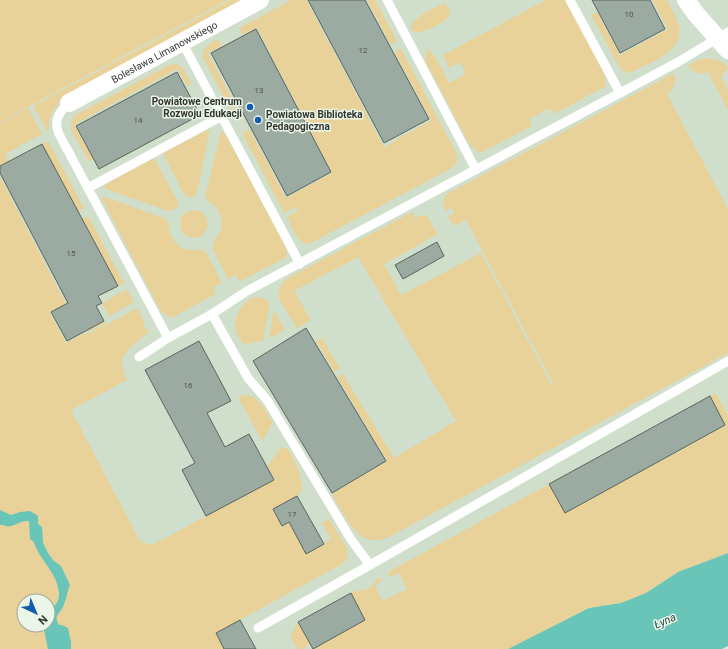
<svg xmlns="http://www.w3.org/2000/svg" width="728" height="649" font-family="Roboto,sans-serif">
  <rect width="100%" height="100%" fill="#dfe8db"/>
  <!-- built -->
  <polygon fill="#d0dfcb" points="228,0 728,0 728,444 408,649 202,649 116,521 0,250 0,122"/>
  <!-- green -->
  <g fill="#e8d299" fill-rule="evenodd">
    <polygon points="0,0 228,0 0,122"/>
    <path d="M231,0H244L64,97C54,107 48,116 49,130L47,131L33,106Z"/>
    <path d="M291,0H309L307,1L384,147L431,120L395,53L400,47L455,150C458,158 459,163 452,168L309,244C297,244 292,226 287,217L298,211L296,207L284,213L242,133L249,129L286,198L332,173L257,28L243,35L239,28Z"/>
    <polygon points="367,0 375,0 397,41 390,44"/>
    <path d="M546,0H565L605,75L606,86L554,114L550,108L529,119L532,126L480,153L473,148L468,142L426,62C425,57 426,53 428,48L438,61L449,83L466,74L460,62L449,68L443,55Z"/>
    <path d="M652,0H667C671,8 676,16 679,25C685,52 651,62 632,72C627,74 624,72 620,68L591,15L597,12L620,55L668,29Z"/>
    <path d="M445,3C447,6 451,11 450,15C449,20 426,32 420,32C417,33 414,31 411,30C410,17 435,8 445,3Z"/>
    <path d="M218,39L222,46L208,53L237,108H230L203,58C201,47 210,44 218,39Z"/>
    <path d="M706,58L718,60L728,66V68L721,77L728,90V110L708,72C700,75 693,73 688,65L698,60Z"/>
    <path d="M177,64L183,68L192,84L187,86L177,69L74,125L93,159L89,162L71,130C70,124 71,120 75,115L169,65Z"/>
    <path d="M674,73C677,82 674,88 667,94L728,209V353L391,536C358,552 346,518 332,494L387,461L337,377L343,374L394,458L456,421L358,257L294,291L311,320L297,328L279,299C278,290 280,285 286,279L412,212L416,218L421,215L427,216L438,234L384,264L401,295L481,253L552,386L554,385L466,220L469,218L454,226L448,217L454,213L452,208L445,211L443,205L445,195Z"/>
    <polygon points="28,108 42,134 5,154 9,161 0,166 0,123"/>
    <polygon points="210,129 197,192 195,196 189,198 186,196 183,193 163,153"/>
    <path d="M221,131L227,137L286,248L287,257L239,282L236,275L228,279L213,250C210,239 227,233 220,214C216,204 209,203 205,197Z"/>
    <polygon points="48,141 84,208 78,212 42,144"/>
    <polygon points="154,158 178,202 178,207 174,210 168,211 103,188 108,183"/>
    <path d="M0,177L66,304L50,313L66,343L87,332L88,334L103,326L102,325L88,332L87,330L104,321L106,325L137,308L144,322V328L149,330C146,336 140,339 135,343C120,356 119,363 127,380L71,410L140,541L152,545L274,480L267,467L281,447L288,449C293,457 307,484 300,493C294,500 281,504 273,509L282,526L289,523L307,553L331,539L322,523L329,519L347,548L348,557L342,564L216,633L224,649H0ZM24,601H48V625H24Z"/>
    <path d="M102,196L164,218L168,222C170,237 175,250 194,250C199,250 202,249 206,252L222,283L213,288L216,294L171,318L164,314L159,308L103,201Z"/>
    <circle cx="194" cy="224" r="14"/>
    <polygon points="88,216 124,283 118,286 82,219"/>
    <polygon points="127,289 134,302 109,316 102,303"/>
    <path d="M254,297L263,298L270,303L263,341L243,344C240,340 238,336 236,332C232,318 241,303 254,297Z"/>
    <polygon points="274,310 285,329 271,338 269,337"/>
    <polygon points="322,338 340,368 334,372 316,341"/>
    <path d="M714,394L717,395L728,415V553L678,572L646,593L621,603L589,608L508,649H310H313L365,620L351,593C357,589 364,592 370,587C374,584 375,580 379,577L382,581L375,585L382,601L407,589L399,573L390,577L388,572L549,484L565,513L725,425L710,396Z"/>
    <path d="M242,395C259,394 264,409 272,422L266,436L262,441L238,397Z"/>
    <polygon points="298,622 310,644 302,649 297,649 290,636"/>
  </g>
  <!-- water -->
  <g fill="#68c5b8">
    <path d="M0,510L11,515L20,512L30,511L38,516V524L42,527L43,543L48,553L54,561L61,566L70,585C67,591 67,598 64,604C63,609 59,612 57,616C56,619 57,622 59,625H62L68,628L71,642V649H48L43,625H48C48,622 47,618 48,616C50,607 60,604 59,594C58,573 39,560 34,542L30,539L29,521C19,520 14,528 5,526L4,525H0Z"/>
    <polygon points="728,553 728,646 722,649 508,649 589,608 621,603 646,593 678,572"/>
  </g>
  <!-- building -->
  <g fill="#9caba2" stroke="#57655d">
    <polygon points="308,0 365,0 429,119 384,143"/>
    <polygon points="592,0 650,0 665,29 620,53"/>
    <polygon points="256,29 331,172 287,196 211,53"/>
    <polygon points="177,72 200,115 99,169 76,126"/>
    <polygon points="42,144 118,286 98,296 102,303 96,306 104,321 67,341 51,312 68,303 0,173 0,166"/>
    <polygon points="437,242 444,256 403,279 395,265"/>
    <polygon points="306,328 386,461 332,493 253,361"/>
    <polygon points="199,341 231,401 207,413 225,447 249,434 274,480 206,516 182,470 195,463 145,370"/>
    <polygon points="710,396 725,425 565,513 549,484"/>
    <polygon points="297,496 324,544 306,554 289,522 282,526 273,509"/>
    <polygon points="351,593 365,620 313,649 298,622"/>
    <polygon points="240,620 256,649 224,649 216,633"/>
  </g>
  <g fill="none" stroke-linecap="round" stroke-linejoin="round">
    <!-- lane -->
    <g stroke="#fff" stroke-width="9">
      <polyline points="387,0 476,170"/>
      <polyline points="570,0 620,93"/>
      <polyline points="182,42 300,264"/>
      <path d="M69,103C59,112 53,121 59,134L168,338L212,314L247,291L620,93L678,62L728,32"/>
      <polyline points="88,188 222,116"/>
      <polyline points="212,314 248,378 267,400 352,541 370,565"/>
      <polyline points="139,357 168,338"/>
      <polyline points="258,628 370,565 728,361"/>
    </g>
    <!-- street -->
    <g stroke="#fff" stroke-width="18">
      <polyline points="686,0 696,14 728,50"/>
      <path id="s1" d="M69,103L260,0"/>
    </g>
  </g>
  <!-- markers -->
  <g fill="#125ead" stroke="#ecf6e8" stroke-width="1.5">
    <circle cx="250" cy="107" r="4"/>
    <circle cx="258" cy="120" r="4"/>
  </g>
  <g text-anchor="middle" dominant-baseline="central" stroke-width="3" stroke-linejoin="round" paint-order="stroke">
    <!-- number labels -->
    <g font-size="8" fill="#4c524c">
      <text x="629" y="14">10</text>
      <text x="363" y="50">12</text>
      <text x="259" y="90">13</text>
      <text x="138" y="120">14</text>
      <text x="71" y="253">15</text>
      <text x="188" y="385">16</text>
      <text x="292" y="514">17</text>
    </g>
    <!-- street labels -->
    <g font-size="10" fill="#313530" stroke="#ecf6e8">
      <text stroke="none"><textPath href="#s1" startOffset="108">Bolesława Limanowskiego</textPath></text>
    </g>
    <!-- poi labels -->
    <g font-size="10" font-weight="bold" fill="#313530" stroke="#ecf6e8" text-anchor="end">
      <text x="242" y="101">Powiatowe Centrum<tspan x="242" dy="12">Rozwoju Edukacji</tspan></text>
      <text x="266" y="114" text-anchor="start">Powiatowa Biblioteka<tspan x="266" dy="12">Pedagogiczna</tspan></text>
    </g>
    <!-- water labels -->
    <g font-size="11" font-style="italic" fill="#244e48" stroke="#ecf6e8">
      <text transform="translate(665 621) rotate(-24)">Łyna</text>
    </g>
  </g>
  <!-- north arrow -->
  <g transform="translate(36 613) rotate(136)"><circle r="19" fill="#ecf6e8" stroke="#a1a99e"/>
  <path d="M0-3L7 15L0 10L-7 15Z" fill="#125ead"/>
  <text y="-6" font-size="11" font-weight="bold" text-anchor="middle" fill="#313530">N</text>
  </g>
</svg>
